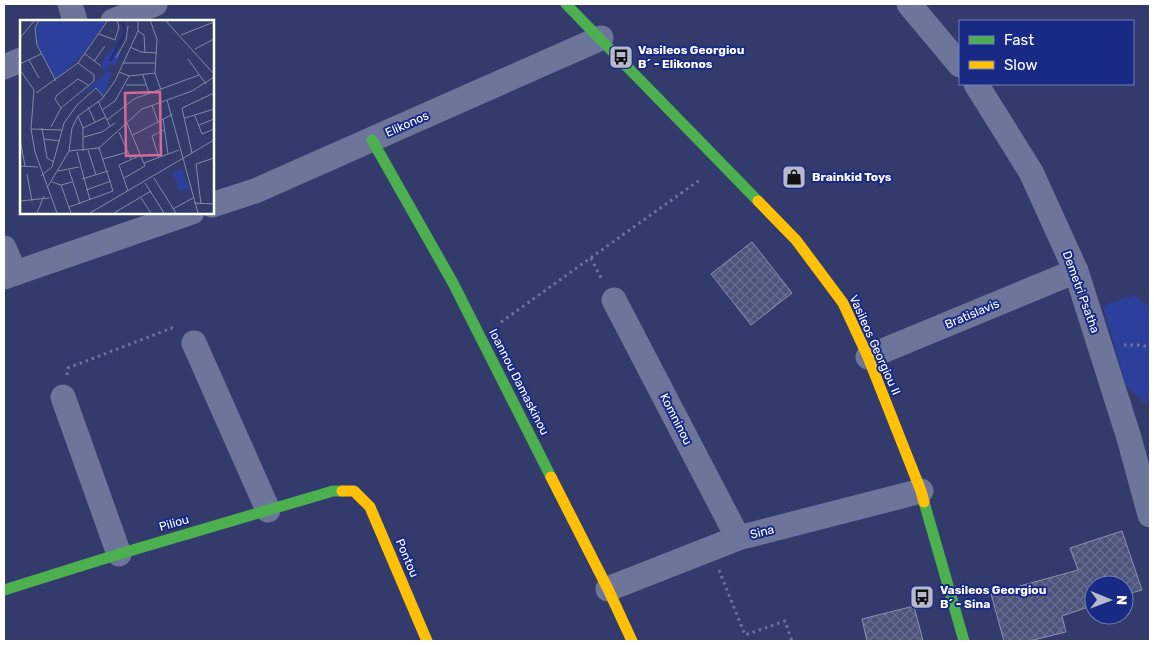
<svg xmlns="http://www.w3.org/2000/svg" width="1154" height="645" font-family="Rubik,sans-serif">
  <defs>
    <pattern id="building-cross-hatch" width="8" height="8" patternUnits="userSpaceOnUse" patternTransform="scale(1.25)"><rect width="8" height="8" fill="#4c547c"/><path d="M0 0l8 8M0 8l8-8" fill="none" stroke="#676e90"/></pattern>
  </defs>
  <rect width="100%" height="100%" fill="#323b6c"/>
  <!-- park -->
  <polygon fill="#2d3f9c" points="1134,295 1150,307 1150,404 1144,402 1126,385 1103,306"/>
  <!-- building -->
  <g fill="url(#building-cross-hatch)" stroke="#8c91b0">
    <polygon points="752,242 792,293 751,325 711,274"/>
    <polygon points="1122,531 1142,590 1124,595 1124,585 1094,585 1094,605 1062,616 1066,632 1029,641 1004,641 991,594 1078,570 1070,548"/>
    <polygon points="914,606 923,641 867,641 862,619"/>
  </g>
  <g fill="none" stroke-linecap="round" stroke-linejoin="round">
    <!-- path -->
    <g stroke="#6e759a" stroke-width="3" stroke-dasharray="2.5 4" stroke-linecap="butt">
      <polyline points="591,258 602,280"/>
      <polyline points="501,322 701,179"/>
      <polyline points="1124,345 1138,345 1150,347"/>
      <polyline points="67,375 68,368 172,328 175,330"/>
      <polyline points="719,570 745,635 785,621 792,641"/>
    </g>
    <!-- street -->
    <g stroke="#6e759a" stroke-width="25">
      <polyline points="70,4 75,21"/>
      <polyline points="909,4 960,65"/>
      <polyline points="113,21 155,4"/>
      <polyline points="4,67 21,60"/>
      <polyline points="976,84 1031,172 1076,271 1129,438 1150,515"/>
      <polyline points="212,205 255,191 601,38"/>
      <polyline points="4,248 15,273"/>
      <polyline points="4,277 192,212"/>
      <polyline points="614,300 738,538"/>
      <polyline points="194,343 268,510"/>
      <polyline points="868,357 1076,271"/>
      <polyline points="63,397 119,554"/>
      <polyline points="608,589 738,538 921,491"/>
    </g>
    <!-- fast -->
    <g stroke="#4caf50" stroke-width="11">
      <polyline points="566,4 758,201"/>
      <polyline points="372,140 453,283 551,477"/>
      <polyline points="924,502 964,641"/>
      <polyline points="4,590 119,554 333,491 342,491"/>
    </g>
    <!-- slow -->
    <g stroke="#ffc107" stroke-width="11">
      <polyline points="758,201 796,240 843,303 868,357 921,491 924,502"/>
      <polyline points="551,477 608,589 632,641"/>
      <polyline points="342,491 354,491 370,507 427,641"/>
    </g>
  </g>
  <!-- icons -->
  <defs>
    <g id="bus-square" transform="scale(1.25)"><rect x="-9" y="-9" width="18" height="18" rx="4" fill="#b7bacc" stroke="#192a85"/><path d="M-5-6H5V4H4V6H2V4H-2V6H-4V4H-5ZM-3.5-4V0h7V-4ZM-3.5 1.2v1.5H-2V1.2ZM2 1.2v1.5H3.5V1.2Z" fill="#111"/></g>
    <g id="shop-square" transform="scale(1.25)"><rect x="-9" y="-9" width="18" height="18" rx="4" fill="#b7bacc" stroke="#192a85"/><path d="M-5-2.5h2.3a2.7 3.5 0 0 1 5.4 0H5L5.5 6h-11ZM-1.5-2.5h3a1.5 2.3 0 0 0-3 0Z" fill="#111"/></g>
  </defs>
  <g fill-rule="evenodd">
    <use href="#bus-square" x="621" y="57"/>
    <use href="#shop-square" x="794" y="177"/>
    <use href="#bus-square" x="922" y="597"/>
  </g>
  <g text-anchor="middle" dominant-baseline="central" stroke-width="4" stroke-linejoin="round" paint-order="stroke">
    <!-- poi labels -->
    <g font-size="12" font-weight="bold" fill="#fff" stroke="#192a85" text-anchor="start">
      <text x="638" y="50">Vasileos Georgiou<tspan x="638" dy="14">B´ - Elikonos</tspan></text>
      <text x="812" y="177">Brainkid Toys</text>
      <text x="940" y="590">Vasileos Georgiou<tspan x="940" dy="14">B´ - Sina</tspan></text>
    </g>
    <!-- street labels -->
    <g font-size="12" fill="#fff" stroke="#192a85">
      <text transform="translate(407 124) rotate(-24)">Elikonos</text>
      <text transform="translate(1081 292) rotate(70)">Demetri Psatha</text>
      <text transform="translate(972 314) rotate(-23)">Bratislavis</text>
      <text transform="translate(875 345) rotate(66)">Vasileos Georgiou II</text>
      <text transform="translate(519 382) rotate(63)">Ioannou Damaskinou</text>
      <text transform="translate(676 419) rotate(63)">Komninou</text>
      <text transform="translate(174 523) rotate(-16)">Piliou</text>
      <text transform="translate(762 532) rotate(-14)">Sina</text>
      <text transform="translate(407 558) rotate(67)">Pontou</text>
    </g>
  </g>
  <!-- overview -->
  <g transform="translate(20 20)">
    <rect width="194" height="194" fill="#323b6c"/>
    <path d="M93,28L100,33L96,45L89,44L87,51L92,53L84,75L73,67L63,74L86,52L81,48L84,38Z" fill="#2d3f9c"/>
    <path d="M21,0H87L61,36L36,59L23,37L17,20L16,5ZM162,149L169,168L159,171L153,152Z" fill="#2d3f9c"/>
    <path fill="none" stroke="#233073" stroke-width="2.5" d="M90,41L106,11L101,0"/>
    <path fill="none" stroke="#8489a7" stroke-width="1" d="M19,0L15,8L17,25L36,61M130,0L137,19L135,53L141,70M145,0L194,54M118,11L124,15L125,33M79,14L95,20L99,7L97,0M161,15L194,2M0,18L15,0M110,27L121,32L136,33M175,29L194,19M65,34L81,46M96,38L106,20L108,6M168,39L186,64M9,40L19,58M74,41L85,26M103,43H135M0,44L21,34M0,50L14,70M99,52L109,56L135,53M123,55L129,73M106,65H126M14,70L11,109L15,132L37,193M16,73L58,43L88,0M147,80L178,193M78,81L90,106M132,85L138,102M68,87L75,102M41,88L35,79L37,75L58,59L68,65M82,90L95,81L109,56M58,96L63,108V131M175,96L182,114L194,109M165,98L194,89M143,99L148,134M87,100L114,79L179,55M179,105L194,99M31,107L41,88L74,61V55L58,43M22,108L27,138L34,142M63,108L86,97M11,109L42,110M99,112L111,139M113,115L153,94M64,117L82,112L95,103M0,119L5,146M24,119L40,121M68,130L76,155M49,131L79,128L122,89L172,71L194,57M57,132L70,180M172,133L162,88L194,73M139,138L132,116L144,110M83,139L108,132M124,143L159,130M0,146L18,147M49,150L60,184M38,151L59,147M7,154L12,181M21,156L32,147L44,103L57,85L76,68L84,77M104,158L125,146L107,103M134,158L156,193M62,159L88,151M32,162L41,165L52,162M125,163L144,193M41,165L51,193M27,168L49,131L52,108L58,96L82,79L95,61L118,11V0M66,170L91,161M108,171L99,145L121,135M121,178L131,193M0,181L29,178M174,183L194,184M181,184L176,144L194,138M49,187L93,171L79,128M153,189L173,178M17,193L24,176M70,193L194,120M94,193L131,171"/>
    <path fill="#d76994" fill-opacity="0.15" stroke="#d76994" stroke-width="2.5" d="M140,72L141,135L106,136L105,73Z"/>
    <rect width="194" height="194" fill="none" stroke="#fff" stroke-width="2.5"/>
  </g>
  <!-- border -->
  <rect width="1154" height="645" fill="none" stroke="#ffffff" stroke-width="10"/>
  <!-- legend -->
  <rect x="959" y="20" width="175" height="65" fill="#192a85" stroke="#757fb6"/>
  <rect x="969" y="36" width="25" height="8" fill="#4caf50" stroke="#757fb6"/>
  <text x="1004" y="45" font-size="15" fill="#ffffff">Fast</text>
  <rect x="969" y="61" width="25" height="8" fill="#ffc107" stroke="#757fb6"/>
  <text x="1004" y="70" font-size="15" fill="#ffffff">Slow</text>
  <!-- north arrow -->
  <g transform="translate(1109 600) rotate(91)"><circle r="24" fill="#192a85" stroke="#757fb6"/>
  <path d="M0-4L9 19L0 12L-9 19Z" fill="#b7bacc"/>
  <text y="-8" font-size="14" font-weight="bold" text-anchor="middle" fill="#ffffff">N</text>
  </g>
</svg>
